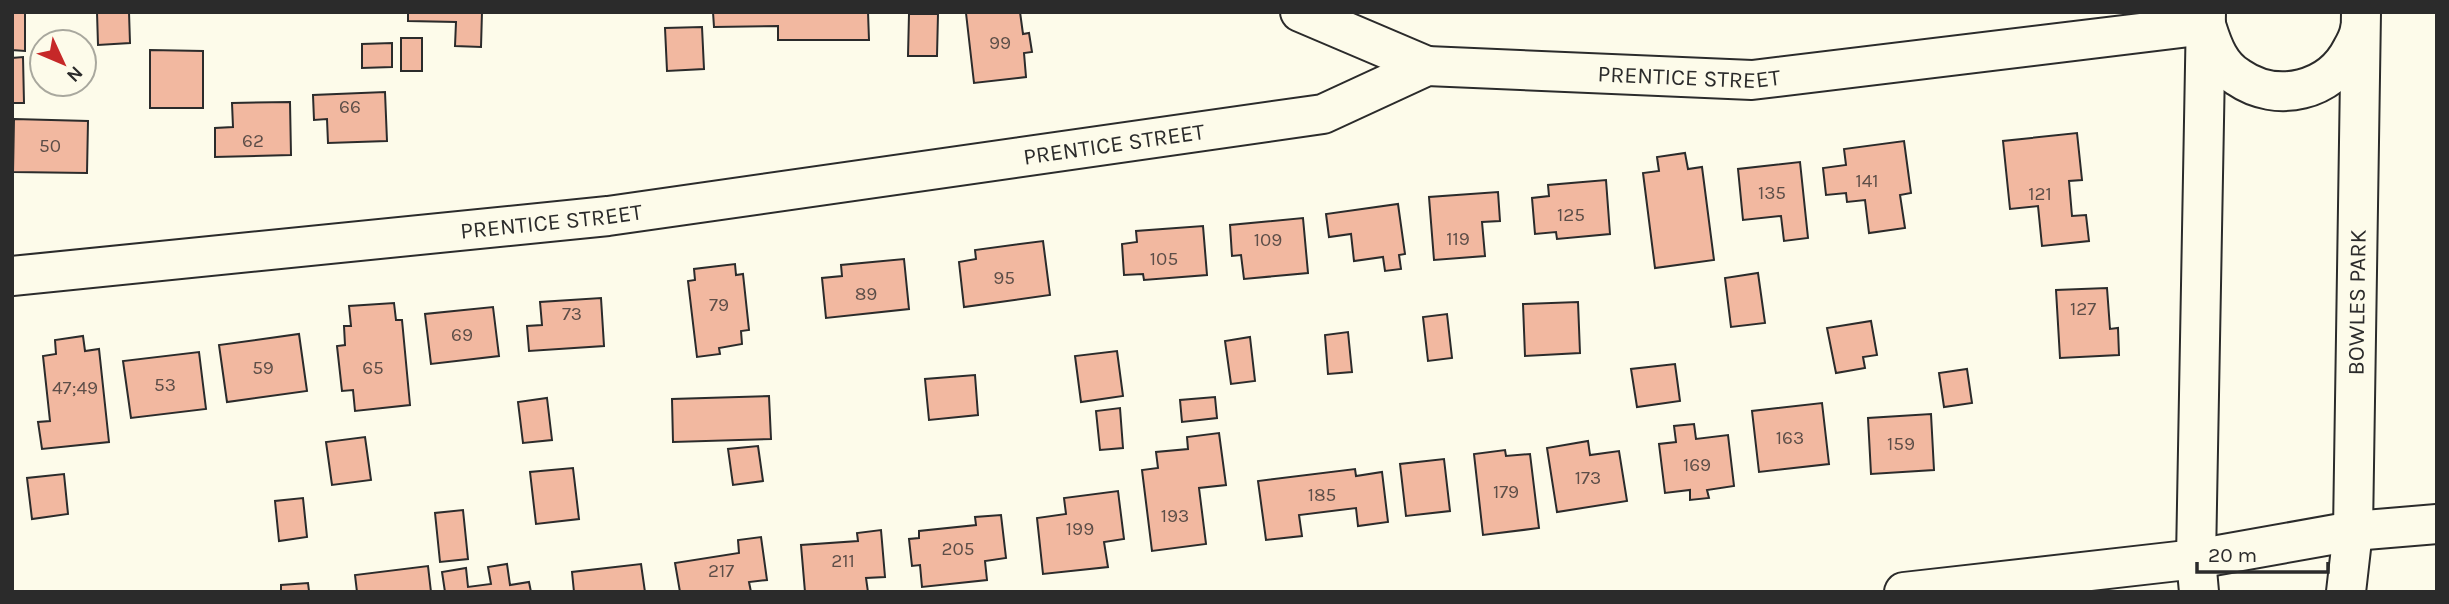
<svg xmlns="http://www.w3.org/2000/svg" width="2449" height="604" font-family="Karla,sans-serif">
  <rect width="100%" height="100%" fill="#fdfbea"/>
  <!-- building -->
  <g fill="#f2b8a0" stroke="#2b2b2b" stroke-width="2">
    <polygon points="12,12 25,12 25,51 12,50"/>
    <polygon points="97,12 129,12 130,43 98,45"/>
    <polygon points="408,12 482,12 481,47 455,46 456,22 408,21"/>
    <polygon points="713,12 868,12 869,40 778,40 778,26 714,27"/>
    <polygon points="1020,12 1023,34 1029,33 1032,52 1024,53 1026,77 974,83 966,13"/>
    <polygon points="909,14 938,14 937,56 908,56"/>
    <polygon points="702,27 704,69 667,71 665,28"/>
    <rect x="401" y="38" width="21" height="33"/>
    <polygon points="392,43 392,67 362,68 362,44"/>
    <polygon points="150,50 203,51 203,108 150,108"/>
    <polygon points="23,57 24,103 12,103 12,58"/>
    <polygon points="385,92 387,141 328,143 327,119 314,120 313,95"/>
    <polygon points="290,102 291,155 215,157 215,128 233,127 232,103"/>
    <polygon points="14,119 88,121 87,173 13,172"/>
    <polygon points="2077,133 2082,180 2069,181 2072,216 2086,215 2089,241 2042,246 2038,206 2010,209 2003,141"/>
    <polygon points="1904,141 1911,193 1900,195 1905,228 1869,233 1865,200 1847,202 1846,193 1826,195 1823,168 1846,165 1844,149"/>
    <polygon points="1685,153 1688,169 1702,167 1714,260 1655,268 1643,173 1659,171 1657,157"/>
    <polygon points="1800,162 1808,238 1784,241 1781,216 1743,220 1738,169"/>
    <polygon points="1606,180 1610,234 1557,239 1556,232 1535,234 1532,198 1549,196 1548,185"/>
    <polygon points="1498,192 1500,221 1482,222 1485,256 1434,260 1429,197"/>
    <polygon points="1398,204 1405,254 1399,255 1401,269 1385,271 1383,257 1354,261 1351,234 1329,237 1326,214"/>
    <polygon points="1303,218 1308,273 1244,279 1241,255 1232,256 1230,225"/>
    <polygon points="1203,226 1207,275 1144,280 1143,274 1124,275 1122,244 1137,242 1136,231"/>
    <polygon points="1043,241 1050,295 964,307 959,262 976,259 975,250"/>
    <polygon points="904,259 909,309 826,318 822,278 842,276 841,265"/>
    <polygon points="735,264 736,275 743,274 749,330 741,331 742,344 719,348 720,354 697,357 688,281 695,280 694,269"/>
    <polygon points="1758,273 1765,323 1731,327 1725,278"/>
    <polygon points="2107,288 2110,329 2118,328 2119,355 2060,358 2056,290"/>
    <polygon points="601,298 604,346 529,351 527,326 542,325 540,302"/>
    <polygon points="1578,302 1580,353 1525,356 1523,304"/>
    <polygon points="394,303 396,320 402,320 410,405 355,411 353,390 342,391 337,346 345,345 344,326 351,326 349,306"/>
    <polygon points="493,307 499,356 431,364 425,314"/>
    <polygon points="1447,314 1452,358 1428,361 1423,317"/>
    <polygon points="1871,321 1877,355 1863,357 1865,368 1836,373 1827,328"/>
    <polygon points="1348,332 1352,372 1328,374 1325,335"/>
    <polygon points="299,334 307,391 227,402 219,345"/>
    <polygon points="83,336 85,351 99,349 109,442 42,449 38,422 50,421 43,356 56,354 55,340"/>
    <polygon points="1250,337 1255,381 1231,384 1225,341"/>
    <polygon points="1117,351 1123,396 1081,402 1075,356"/>
    <polygon points="199,352 206,409 131,418 123,361"/>
    <polygon points="1675,364 1680,401 1637,407 1631,369"/>
    <polygon points="1967,369 1972,403 1944,407 1939,373"/>
    <polygon points="975,375 978,415 929,420 925,379"/>
    <polygon points="769,396 771,439 673,442 672,399"/>
    <polygon points="1215,397 1217,418 1182,422 1180,400"/>
    <polygon points="547,398 552,440 523,443 518,402"/>
    <polygon points="1822,403 1829,464 1759,472 1752,411"/>
    <polygon points="1120,408 1123,448 1100,450 1096,411"/>
    <polygon points="1931,414 1934,470 1871,474 1868,418"/>
    <polygon points="1694,424 1696,439 1728,435 1734,486 1707,490 1709,498 1690,500 1690,490 1665,493 1659,444 1676,442 1674,426"/>
    <polygon points="1219,433 1226,485 1199,488 1206,544 1152,551 1142,470 1158,468 1156,452 1188,449 1187,437"/>
    <polygon points="365,437 371,480 332,485 326,442"/>
    <polygon points="1588,441 1590,455 1619,451 1627,501 1557,512 1547,448"/>
    <polygon points="758,446 763,481 733,485 728,449"/>
    <polygon points="1505,450 1506,456 1530,454 1539,528 1483,535 1474,454"/>
    <polygon points="1444,459 1450,511 1406,516 1400,464"/>
    <polygon points="573,468 579,519 536,524 530,472"/>
    <polygon points="1355,469 1356,476 1382,472 1388,522 1358,526 1356,508 1299,515 1302,536 1266,540 1258,481"/>
    <polygon points="64,474 68,514 32,519 27,478"/>
    <polygon points="1118,491 1124,539 1104,542 1108,567 1043,574 1037,518 1066,514 1064,498"/>
    <polygon points="303,498 307,537 279,541 275,501"/>
    <polygon points="463,510 468,559 440,562 435,513"/>
    <polygon points="1001,515 1006,558 985,561 987,580 922,587 920,565 912,566 909,539 919,538 919,531 976,525 975,517"/>
    <polygon points="881,530 885,577 866,578 868,592 805,592 801,545 858,541 857,533"/>
    <polygon points="761,537 767,580 749,582 751,592 680,592 675,563 739,553 738,540"/>
    <polygon points="507,564 510,585 529,582 531,592 445,592 442,572 466,568 468,587 491,584 488,567"/>
    <polygon points="641,564 645,592 574,592 572,572"/>
    <polygon points="428,566 431,592 357,592 355,575"/>
    <polygon points="308,583 309,591 319,592 281,592 281,585"/>
  </g>
  <g fill="none" stroke-linecap="round" stroke-linejoin="round">
    <!-- street casing -->
    <g stroke="#2b2b2b" stroke-width="42">
      <g id="street">
        <polyline points="1300,12 1427,66"/>
        <path d="M2207,28C2213,47 2220,66 2238,77C2277,104 2331,91 2352,49C2356,42 2359,36 2360,29"/>
        <path id="s1" d="M12,276L608,216L1323,114L1427,66L1752,80L2206,25"/>
        <polyline points="2199,592 2196,559 2206,12"/>
        <path id="s2" d="M2346,592L2353,531L2361,12"/>
      </g>
    </g>
    <!-- primary casing -->
    <g stroke="#2b2b2b" stroke-width="42">
      <polyline id="primary" points="1904,592 2196,559 2353,531 2437,524"/>
    </g>
    <!-- street -->
    <use href="#street" stroke="#fdfbea" stroke-width="38"/>
    <!-- primary -->
    <use href="#primary" stroke="#fdfbea" stroke-width="38"/>
  </g>
  <g text-anchor="middle" dominant-baseline="central" stroke-width="5" stroke-linejoin="round" paint-order="stroke">
    <!-- number labels -->
    <g font-size="19" fill="#5d4e48">
      <text x="1000" y="43">99</text>
      <text x="350" y="107">66</text>
      <text x="253" y="141">62</text>
      <text x="50" y="146">50</text>
      <text x="1867" y="181">141</text>
      <text x="1772" y="193">135</text>
      <text x="2040" y="194">121</text>
      <text x="1571" y="215">125</text>
      <text x="1458" y="239">119</text>
      <text x="1268" y="240">109</text>
      <text x="1164" y="259">105</text>
      <text x="1004" y="278">95</text>
      <text x="866" y="294">89</text>
      <text x="719" y="305">79</text>
      <text x="2083" y="309">127</text>
      <text x="572" y="314">73</text>
      <text x="462" y="335">69</text>
      <text x="263" y="368">59</text>
      <text x="373" y="368">65</text>
      <text x="165" y="385">53</text>
      <text x="75" y="388">47;49</text>
      <text x="1790" y="438">163</text>
      <text x="1901" y="444">159</text>
      <text x="1697" y="465">169</text>
      <text x="1588" y="478">173</text>
      <text x="1506" y="492">179</text>
      <text x="1322" y="495">185</text>
      <text x="1175" y="516">193</text>
      <text x="1080" y="529">199</text>
      <text x="958" y="549">205</text>
      <text x="843" y="561">211</text>
      <text x="721" y="571">217</text>
    </g>
    <!-- street labels -->
    <g font-size="23" fill="#2b2b2b" stroke="#fdfbea">
      <text stroke="none"><textPath href="#s1" startOffset="1698">PRENTICE STREET</textPath></text>
      <text stroke="none"><textPath href="#s1" startOffset="1110">PRENTICE STREET</textPath></text>
      <text stroke="none"><textPath href="#s1" startOffset="542">PRENTICE STREET</textPath></text>
      <text stroke="none"><textPath href="#s2" startOffset="290">BOWLES PARK</textPath></text>
    </g>
  </g>
  <!-- border -->
  <rect width="2449" height="604" fill="none" stroke="#2b2b2b" stroke-width="28"/>
  <!-- north arrow -->
  <g transform="translate(63 63) rotate(134)"><circle r="33" fill="#fdfbea" stroke="#a9a89e" stroke-width="2"/>
  <path d="M0-5L12 26L0 18L-12 26Z" fill="#c62828"/>
  <text y="-10" font-size="19" font-weight="bold" text-anchor="middle" fill="#2b2b2b">N</text>
  </g>
  <!-- scale -->
  <path d="M2197 562v10h131v-10" fill="none" stroke="#2b2b2b" stroke-width="3.5"/>
  <text x="2208" y="562" font-size="21" fill="#2b2b2b" stroke="#fdfbea" stroke-width="5" paint-order="stroke">20 m</text>
</svg>
